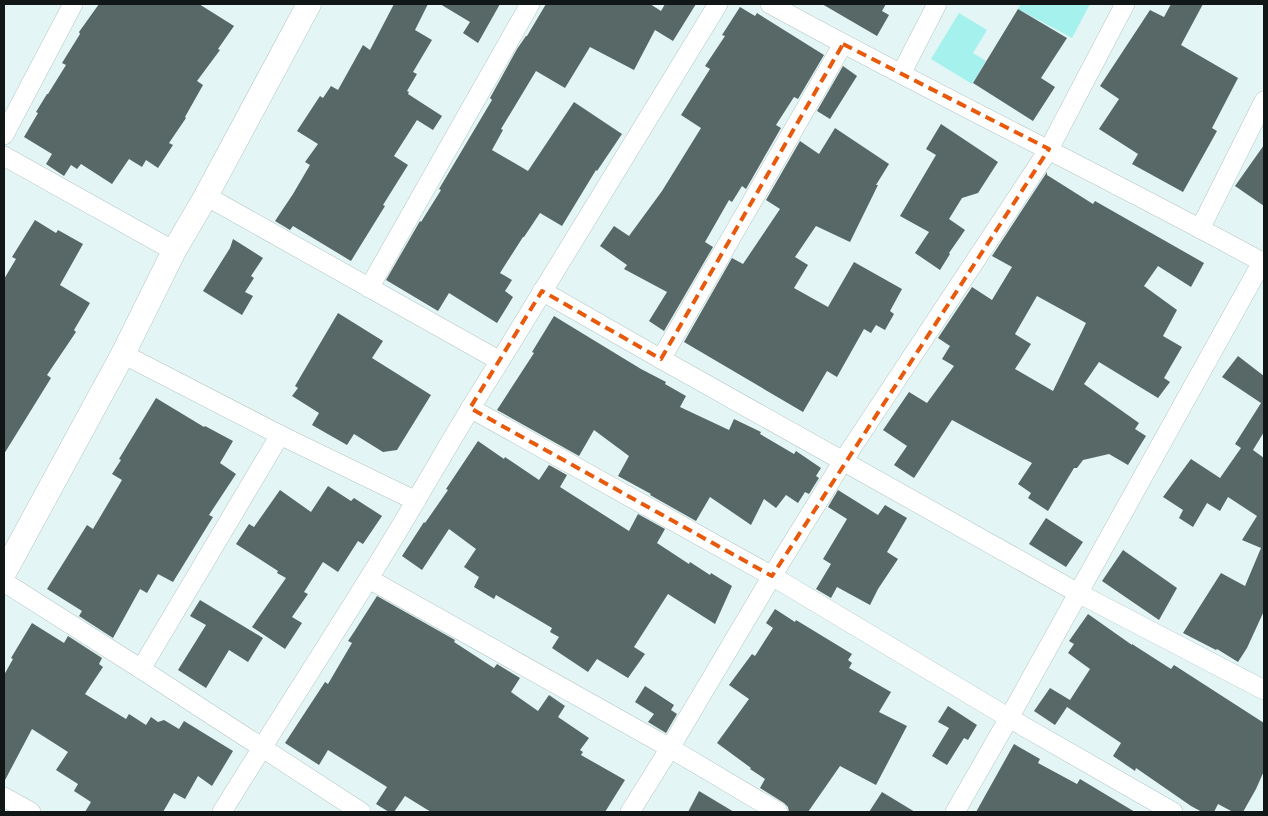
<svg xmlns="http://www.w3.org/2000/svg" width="1268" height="816" font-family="'Fira Sans',sans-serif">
  <rect width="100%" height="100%" fill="#e3f6f5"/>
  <!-- green -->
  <g fill="#a5f1ee">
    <polygon points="1021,4 1090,4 1072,38 1018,9"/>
    <polygon points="959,13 987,30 973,53 986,61 972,84 931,59"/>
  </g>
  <!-- building -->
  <g fill="#576867" fill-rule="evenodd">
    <polygon points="99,4 199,4 234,26 218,49 220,50 197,81 203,85 185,117 186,118 169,143 173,145 158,168 146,160 142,167 129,159 112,184 81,164 77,169 71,165 64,176 46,164 52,154 24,137 38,113 36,112 47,94 48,94 66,65 62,63 80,34 79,32"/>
    <polygon points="394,4 428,4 415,30 432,40 413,72 417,74 407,91 409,92 408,94 442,116 433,130 417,120 394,156 408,165 383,205 385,206 351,261 293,226 290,230 275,221 293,194 310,165 305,162 318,144 297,131 320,96 323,98 331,86 338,90 363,45 370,50"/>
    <polygon points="440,4 500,4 478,43 463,33 470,22"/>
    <polygon points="546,4 650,4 661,11 665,4 696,4 673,41 655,30 634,70 590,47 565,88 536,71 501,129 503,130 492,150 528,171 574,102 622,134 597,171 596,170 562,226 540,213 524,237 523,237 500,273 512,280 505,291 513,297 497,323 449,293 438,311 386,280 420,221 421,222 441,190 439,189 492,100 490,98 517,49 526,36 527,36"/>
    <polygon points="822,4 886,4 882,11 889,15 877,36"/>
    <polygon points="1171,4 1203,4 1181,45 1238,78 1212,128 1217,131 1183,192 1132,164 1138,154 1099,129 1119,99 1100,86 1150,10 1164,17"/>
    <polygon points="740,7 755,16 757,13 824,55 798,99 794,97 776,125 781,128 746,189 742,186 732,202 729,200 705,242 713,247 664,331 649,321 667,292 624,269 627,265 600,246 614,226 629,236 662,191 701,128 681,115 710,69 705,66 725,36 722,35"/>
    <polygon points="1018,9 1067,38 1041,78 1055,87 1033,121 973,83"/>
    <polygon points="843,66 857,76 830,119 817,111"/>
    <polygon points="941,124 998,162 978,193 962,198 949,219 965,230 949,253 950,254 940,270 915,253 929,232 900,216 936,155 926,149"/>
    <polygon points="835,128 889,164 876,185 878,185 850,242 816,226 795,257 808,265 794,288 828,307 854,262 902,289 890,311 894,314 885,330 876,325 871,333 864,329 837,377 827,371 803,412 684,342 732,258 743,264 780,209 766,200 800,141 819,154"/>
    <polygon points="1264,145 1264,206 1235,186"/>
    <path d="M1047,172V175L1093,204L1095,201L1204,263L1191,287L1158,266L1144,286L1177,310L1163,336L1182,347L1164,378L1170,382L1158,398L1099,362L1084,384L1139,423L1135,429L1146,436L1128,465L1109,454L1083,460L1077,468H1074L1048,511L1028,498L1031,493L1018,484L1032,463L952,420L914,478L894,465L907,446L883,430L909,392L927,403L954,366L942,359L950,346L938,338L972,287L992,300L1012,267L992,256ZM1037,296L1086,323L1053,391L1015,369L1031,344L1015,334Z"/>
    <polygon points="35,220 56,233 58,230 83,244 60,285 90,303 74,330 76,332 47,375 51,378 4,454 4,279 16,259 12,257"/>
    <polygon points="233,239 263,258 251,276 254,278 245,292 253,296 242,315 203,291 230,248"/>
    <polygon points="338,313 383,341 372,358 431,395 397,450 383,452 354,434 347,445 312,425 319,413 292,396 298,388 295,386"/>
    <polygon points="554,316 641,369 666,382 665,384 686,396 680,407 729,430 734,419 761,432 760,434 794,454 796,451 821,468 816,476 819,478 809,494 805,492 798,503 786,495 776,508 764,499 751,525 710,497 696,521 650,495 651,494 618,476 629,456 594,430 579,456 497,410 534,353 532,352"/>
    <polygon points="1238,356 1264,376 1264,432 1253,450 1264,458 1264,611 1247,648 1238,662 1217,649 1216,650 1183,633 1221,573 1245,586 1261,548 1242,540 1257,516 1228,497 1220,511 1207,503 1193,527 1179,518 1183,510 1163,497 1191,459 1220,478 1241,448 1235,444 1261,403 1222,377"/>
    <polygon points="156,398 204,427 205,426 233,441 220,463 236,474 209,515 213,517 173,582 158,574 147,593 140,589 113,638 79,616 82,611 47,589 87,525 93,529 122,480 112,474 121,460 119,459"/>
    <polygon points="478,441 504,459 505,457 539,480 549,465 567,475 560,487 629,531 638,514 665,529 657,543 689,564 690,562 710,575 711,573 732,586 715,624 668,594 634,647 645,654 628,678 597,659 588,672 552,648 559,637 550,632 552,628 496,595 494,599 474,587 479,577 464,567 476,549 449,529 422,570 402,556 424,522 425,523 448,490 446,489"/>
    <polygon points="328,486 351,501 354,498 382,516 363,544 358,541 338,572 323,562 304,592 308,594 292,617 302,623 285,649 252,627 286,578 277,573 278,571 236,544 249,524 254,527 280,490 311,512"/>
    <polygon points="838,490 878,515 885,505 907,518 887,552 898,559 878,589 870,605 837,587 831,598 816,589 831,564 823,559 847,519 828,507"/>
    <polygon points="1046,518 1083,542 1066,567 1029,544"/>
    <polygon points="1123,550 1177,588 1159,620 1102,581"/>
    <polygon points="377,596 455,640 454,642 494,668 497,664 520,678 511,692 538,711 549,695 565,706 558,717 589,738 580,750 583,752 581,755 625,780 605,812 431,812 405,796 394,812 389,812 376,804 387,787 328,750 319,765 285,743 325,682 328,684 352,643 348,641 354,632"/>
    <polygon points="200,600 263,638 248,662 229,650 206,688 178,670 206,625 190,616"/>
    <polygon points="775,609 795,622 796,620 852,654 848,660 852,663 849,668 891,692 879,712 907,726 876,785 840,766 808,812 789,812 788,807 784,803 760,788 765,779 750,769 751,768 717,743 749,699 729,685 752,654 755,656 773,628 766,623"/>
    <polygon points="1088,614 1132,645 1132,644 1171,669 1174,665 1264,723 1264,771 1256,789 1243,812 1233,812 1218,804 1214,812 1202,812 1191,806 1136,768 1135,771 1113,756 1121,743 1067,707 1055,725 1034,711 1050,688 1070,700 1090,669 1068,653 1074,644 1069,641"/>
    <polygon points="32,623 64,643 68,636 102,658 99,664 103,667 85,694 126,719 129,714 146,725 151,717 158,722 164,720 179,729 184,721 233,751 212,786 198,776 185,799 174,793 163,812 85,812 91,802 74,791 78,784 56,770 68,752 32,729 4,782 4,675 13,659 11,658"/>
    <polygon points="645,686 674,705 671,710 677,714 666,733 648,722 654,714 635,702"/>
    <polygon points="948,706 977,725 968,740 964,738 947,765 932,756 949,728 938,722"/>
    <polygon points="1014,744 1040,759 1038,763 1077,784 1080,779 1135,812 976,812"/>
    <polygon points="699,791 734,812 688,812"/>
    <polygon points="882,792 915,812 869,812"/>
  </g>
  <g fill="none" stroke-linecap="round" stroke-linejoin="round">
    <!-- minor casing -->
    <g stroke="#b3c6c5" stroke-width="20">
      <g id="minor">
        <path d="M770,4C933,94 1101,174 1264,263"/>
        <polyline points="901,74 937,4"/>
        <polyline points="4,135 73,4"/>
        <polyline points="4,156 174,251"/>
        <polyline points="206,196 500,361"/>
        <polyline points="1200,229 1264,101"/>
        <polyline points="369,288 530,4"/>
        <polyline points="542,291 661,359 1078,593 1264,690"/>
        <polyline points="123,354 280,435 416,501"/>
        <polyline points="661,359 843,44"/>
        <polyline points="470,408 772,576 1009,718 1173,812"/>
        <polyline points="369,579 670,748 778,812"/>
        <polyline points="4,582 141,669 361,812"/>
        <polyline points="141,669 280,435"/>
        <polyline points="4,797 31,812"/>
        <path d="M222,812C270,734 320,657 369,578C414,507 454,432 500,361L718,4"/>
        <polyline points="630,812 670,748 772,576 843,461 1049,149 1125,4"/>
        <polyline points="955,812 1009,718 1262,262"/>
      </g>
    </g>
    <!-- tertiary casing -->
    <g stroke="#b3c6c5" stroke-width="25">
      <polyline id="tertiary" points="4,573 123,354 174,251 206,196 309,4"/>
    </g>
    <!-- minor -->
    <use href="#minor" stroke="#fff" stroke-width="19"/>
    <!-- tertiary -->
    <use href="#tertiary" stroke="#fff" stroke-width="24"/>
  </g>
  <!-- marked area -->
  <path fill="none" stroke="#e8590c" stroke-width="4" stroke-dasharray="10 6" stroke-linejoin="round" d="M843,44L1049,149L772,576L470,408L542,291L661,359Z"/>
  <!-- border -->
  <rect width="1268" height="816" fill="none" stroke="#111717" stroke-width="10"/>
</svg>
